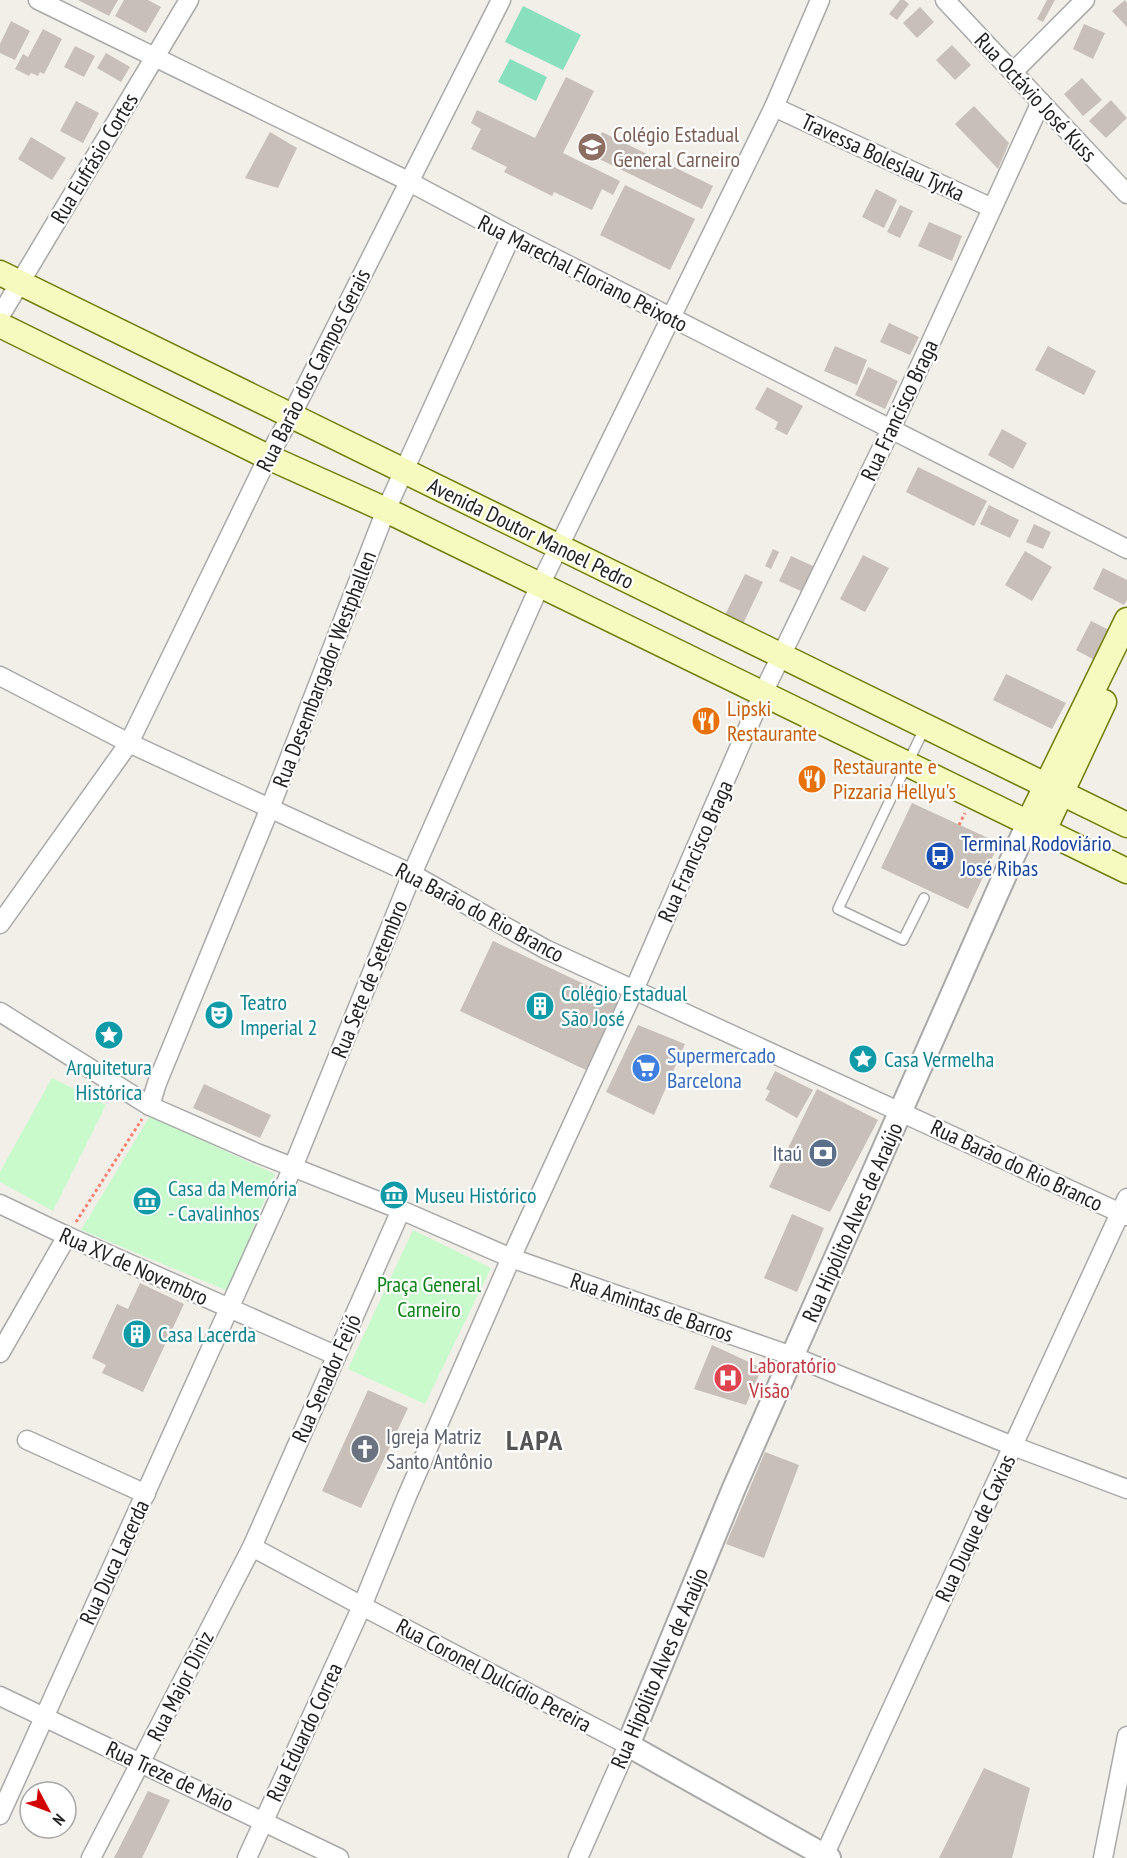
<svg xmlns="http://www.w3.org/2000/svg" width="1127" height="1858" font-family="'PT Sans Narrow',sans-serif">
  <rect width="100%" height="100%" fill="#f2efe9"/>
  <!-- park -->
  <g fill="#c8facc">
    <polygon points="52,1078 106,1105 53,1211 0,1182 0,1172"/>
    <polygon points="150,1116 275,1174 228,1291 81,1230"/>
    <polygon points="413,1230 491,1268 425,1404 348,1369"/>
  </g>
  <!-- pitch -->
  <g fill="#88e0be">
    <polygon points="523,6 581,35 563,70 505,42"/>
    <polygon points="510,59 547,77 536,101 498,82"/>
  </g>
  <!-- building -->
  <g fill="#c7bfb8">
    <polygon points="78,0 118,0 109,16"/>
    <polygon points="124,0 148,0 161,7 146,33 115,16"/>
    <polygon points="900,0 904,0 909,4 897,20 889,14"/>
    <polygon points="1047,0 1055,0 1043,22 1037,19"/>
    <polygon points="1125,0 1127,3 1127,27 1112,11"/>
    <polygon points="920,7 934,22 917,38 903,23"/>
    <polygon points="11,21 30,31 15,60 0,53 0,44"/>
    <polygon points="1084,24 1105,33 1093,59 1073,49"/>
    <polygon points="43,29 62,39 44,74 40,72 38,76 31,73 29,76 15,69 23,54 28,57"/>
    <polygon points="952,45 971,65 955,80 936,60"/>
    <polygon points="75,46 95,56 84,77 64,67"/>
    <polygon points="106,53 130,67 121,82 97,68"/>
    <polygon points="566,77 594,91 563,153 620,181 613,195 602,189 592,210 554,192 552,196 504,172 507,167 471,149 481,129 471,123 477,110 535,138"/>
    <polygon points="1082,78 1102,100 1083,116 1064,94"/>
    <polygon points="1111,100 1127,118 1106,138 1089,121"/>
    <polygon points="76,101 99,113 83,143 60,131"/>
    <polygon points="974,106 1009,143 998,169 955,124"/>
    <polygon points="270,132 297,148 278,188 245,178"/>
    <polygon points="602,132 713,186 702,209 591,155"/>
    <polygon points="31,137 66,158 52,180 18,159"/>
    <polygon points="625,185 695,219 670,270 600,235"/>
    <polygon points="876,189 897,200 884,228 862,217"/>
    <polygon points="900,205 913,211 900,238 887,232"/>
    <polygon points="929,222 962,236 952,261 918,246"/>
    <polygon points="889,323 919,337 910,355 880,342"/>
    <polygon points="835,346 867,360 857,385 824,371"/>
    <polygon points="1048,346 1096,371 1084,395 1035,370"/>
    <polygon points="868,367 898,381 885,409 855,395"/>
    <polygon points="767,387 803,406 787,435 775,429 778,422 755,409"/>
    <polygon points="1002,429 1027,443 1013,469 988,455"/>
    <polygon points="918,467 987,501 974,526 906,492"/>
    <polygon points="989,505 1019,520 1010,538 980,524"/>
    <polygon points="1034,524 1051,532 1043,549 1026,542"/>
    <polygon points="773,549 779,552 771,569 765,566"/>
    <polygon points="1025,551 1052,567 1032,601 1005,585"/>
    <polygon points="863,555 889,568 865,612 840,599"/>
    <polygon points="791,556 815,567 803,592 779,581"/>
    <polygon points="1103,568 1127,580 1127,600 1124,605 1093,589"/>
    <polygon points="745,574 763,582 742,626 724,617"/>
    <polygon points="1091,621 1117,634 1102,664 1076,650"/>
    <polygon points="1006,674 1066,703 1052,729 993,700"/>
    <polygon points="912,803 999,843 968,909 881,868"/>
    <polygon points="493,941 620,1001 586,1070 460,1011"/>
    <polygon points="638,1025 685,1044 654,1115 606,1092"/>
    <polygon points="775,1071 813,1090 797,1118 765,1100 770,1091 766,1089"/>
    <polygon points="204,1084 271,1115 260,1138 193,1108"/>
    <polygon points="817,1089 878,1120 830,1212 769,1187"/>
    <polygon points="792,1214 824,1228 797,1292 764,1278"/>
    <polygon points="140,1283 184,1304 143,1392 102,1373 106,1365 92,1358 117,1304 128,1309"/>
    <polygon points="712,1345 762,1368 746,1405 694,1389"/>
    <polygon points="368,1390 408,1408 361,1508 322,1491"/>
    <polygon points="765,1452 799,1465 764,1558 726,1544"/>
    <polygon points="984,1768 1030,1788 1012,1858 939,1858"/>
    <polygon points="148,1791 170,1800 142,1858 114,1858"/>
  </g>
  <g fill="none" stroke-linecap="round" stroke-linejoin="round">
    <!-- service casing -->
    <g stroke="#a9a9a9" stroke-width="12">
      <polyline id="service" points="924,898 903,940 838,909 925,727"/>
    </g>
    <!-- minor casing -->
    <g stroke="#a9a9a9" stroke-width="21">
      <g id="minor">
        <polyline points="38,0 402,178 511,236 1127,549"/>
        <polyline points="945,0 1127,194"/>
        <polyline points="1013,72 1085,0"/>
        <polyline points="774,107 992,208"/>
        <polyline points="0,316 189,0"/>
        <polyline points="0,676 129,743 412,874 545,949 1127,1216"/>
        <polyline points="0,924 129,743 268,457 291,416 501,0"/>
        <polyline points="0,1012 150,1106 257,1153 401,1210 511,1258 792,1356 1013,1446 1127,1489"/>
        <polyline points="150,1106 157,1083 270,808 386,510 511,236"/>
        <polyline points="0,1204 67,1236 335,1355"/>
        <polyline points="0,1353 67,1236"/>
        <polyline points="27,1440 146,1494"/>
        <polyline points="252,1547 362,1606 628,1745 578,1858"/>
        <polyline points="0,1696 339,1858"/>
        <polyline points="0,1815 293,1167 412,874 540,585 774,107 820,0"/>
        <polyline points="91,1858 252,1547 401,1210"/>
        <polyline points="247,1858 362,1606 407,1496 511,1258 634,990 763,693 891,429 1041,102"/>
        <polyline points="823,1858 1127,1198"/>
        <polyline points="1103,1858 1127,1736"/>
      </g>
    </g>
    <!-- tertiary casing -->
    <g stroke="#a9a9a9" stroke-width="26">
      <polyline id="tertiary" points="829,1858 628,1745 734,1488 1028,823"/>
    </g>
    <!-- secondary casing -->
    <g stroke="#707d05" stroke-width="27">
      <g id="secondary">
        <polyline points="0,273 1127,825"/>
        <polyline points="0,325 268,457 386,510 1127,871"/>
        <polyline points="1028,823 1127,620"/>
        <polyline points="1044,830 1104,702"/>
      </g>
    </g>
    <!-- path -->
    <g stroke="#fa8072" stroke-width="3" stroke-dasharray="3 3" stroke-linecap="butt">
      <polyline points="959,825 965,813"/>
      <polyline points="76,1222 142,1119"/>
    </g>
    <!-- service -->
    <use href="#service" stroke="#fff" stroke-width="9"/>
    <!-- minor -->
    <use href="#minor" stroke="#fff" stroke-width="18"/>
    <!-- tertiary -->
    <use href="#tertiary" stroke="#fff" stroke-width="22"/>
    <!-- secondary -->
    <use href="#secondary" stroke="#f7fabf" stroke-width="24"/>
  </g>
  <!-- icons -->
  <defs>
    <g id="school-disc" transform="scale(1.5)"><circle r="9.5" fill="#8d6e63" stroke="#fff"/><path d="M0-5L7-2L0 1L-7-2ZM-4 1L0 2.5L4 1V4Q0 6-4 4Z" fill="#fff"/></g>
    <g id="restaurant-disc" transform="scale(1.5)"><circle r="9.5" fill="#e8710a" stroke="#fff"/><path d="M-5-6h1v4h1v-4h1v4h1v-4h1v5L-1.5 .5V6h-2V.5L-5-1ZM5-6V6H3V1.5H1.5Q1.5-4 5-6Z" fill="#fff"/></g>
    <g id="bus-disc" transform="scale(1.5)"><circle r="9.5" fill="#1a4fb4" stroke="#fff"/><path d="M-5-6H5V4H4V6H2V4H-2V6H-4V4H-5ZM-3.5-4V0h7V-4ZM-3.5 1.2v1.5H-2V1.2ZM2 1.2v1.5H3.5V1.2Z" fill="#fff"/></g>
    <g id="building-disc" transform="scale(1.5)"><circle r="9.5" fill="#0f9aa8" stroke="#fff"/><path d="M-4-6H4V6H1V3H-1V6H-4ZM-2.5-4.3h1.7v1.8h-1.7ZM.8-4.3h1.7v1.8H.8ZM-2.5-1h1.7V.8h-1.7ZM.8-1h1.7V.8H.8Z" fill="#fff"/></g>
    <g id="theatre-disc" transform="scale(1.5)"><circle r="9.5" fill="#0f9aa8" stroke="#fff"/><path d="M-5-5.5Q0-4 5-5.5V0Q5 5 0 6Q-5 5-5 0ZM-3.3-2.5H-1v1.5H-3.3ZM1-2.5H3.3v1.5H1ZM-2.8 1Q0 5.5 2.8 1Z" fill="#fff"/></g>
    <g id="sight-disc" transform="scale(1.5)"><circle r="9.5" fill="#0f9aa8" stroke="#fff"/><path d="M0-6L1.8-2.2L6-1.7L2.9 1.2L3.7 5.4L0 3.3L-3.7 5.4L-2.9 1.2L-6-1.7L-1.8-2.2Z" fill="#fff"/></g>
    <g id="supermarket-disc" transform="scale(1.5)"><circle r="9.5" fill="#3f7fe0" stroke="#fff"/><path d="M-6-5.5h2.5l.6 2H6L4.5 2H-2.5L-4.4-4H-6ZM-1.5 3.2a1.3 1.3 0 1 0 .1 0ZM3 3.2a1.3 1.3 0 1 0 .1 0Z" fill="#fff"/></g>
    <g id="bank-disc" transform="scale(1.5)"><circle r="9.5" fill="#5c6f8a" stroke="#fff"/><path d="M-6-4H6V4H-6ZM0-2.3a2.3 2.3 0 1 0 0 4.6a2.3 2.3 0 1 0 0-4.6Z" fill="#fff"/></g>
    <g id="museum-disc" transform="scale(1.5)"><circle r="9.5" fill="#0f9aa8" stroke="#fff"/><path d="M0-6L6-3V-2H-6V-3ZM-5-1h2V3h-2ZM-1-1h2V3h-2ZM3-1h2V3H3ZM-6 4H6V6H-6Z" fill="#fff"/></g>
    <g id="hospital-disc" transform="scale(1.5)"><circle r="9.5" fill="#e0444e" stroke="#fff"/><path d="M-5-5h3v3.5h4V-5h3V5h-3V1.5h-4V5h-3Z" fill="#fff"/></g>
    <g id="church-disc" transform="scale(1.5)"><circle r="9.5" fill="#6b7280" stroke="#fff"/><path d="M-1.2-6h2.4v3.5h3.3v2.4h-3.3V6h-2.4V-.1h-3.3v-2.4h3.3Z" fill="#fff"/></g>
  </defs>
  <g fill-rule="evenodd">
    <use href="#school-disc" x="592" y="147"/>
    <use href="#restaurant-disc" x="706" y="721"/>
    <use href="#restaurant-disc" x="812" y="779"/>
    <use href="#bus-disc" x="940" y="856"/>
    <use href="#building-disc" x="540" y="1006"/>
    <use href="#theatre-disc" x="219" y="1015"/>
    <use href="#sight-disc" x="109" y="1035"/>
    <use href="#sight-disc" x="863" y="1059"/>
    <use href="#supermarket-disc" x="646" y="1068"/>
    <use href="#bank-disc" x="823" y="1153"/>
    <use href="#museum-disc" x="394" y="1195"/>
    <use href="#museum-disc" x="147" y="1201"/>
    <use href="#building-disc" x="137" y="1334"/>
    <use href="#hospital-disc" x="728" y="1378"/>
    <use href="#church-disc" x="365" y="1449"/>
  </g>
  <g text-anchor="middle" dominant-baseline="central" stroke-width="4.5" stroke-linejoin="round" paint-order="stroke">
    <!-- street labels -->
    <g font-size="22" fill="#222" stroke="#fff">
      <text transform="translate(1036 97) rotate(47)">Rua Octávio José Kuss</text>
      <text transform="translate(883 157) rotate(25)">Travessa Boleslau Tyrka</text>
      <text transform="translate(94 158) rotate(-59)">Rua Eufrásio Cortes</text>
      <text transform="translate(583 273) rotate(27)">Rua Marechal Floriano Peixoto</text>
      <text transform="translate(313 370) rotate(-63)">Rua Barão dos Campos Gerais</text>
      <text transform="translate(899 410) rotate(-65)">Rua Francisco Braga</text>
      <text transform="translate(531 533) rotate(26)">Avenida Doutor Manoel Pedro</text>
      <text transform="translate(324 669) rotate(-69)">Rua Desembargador Westphallen</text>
      <text transform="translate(695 851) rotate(-66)">Rua Francisco Braga</text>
      <text transform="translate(480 912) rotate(28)">Rua Barão do Rio Branco</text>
      <text transform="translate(369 979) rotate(-68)">Rua Sete de Setembro</text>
      <text transform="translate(1017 1165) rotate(25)">Rua Barão do Rio Branco</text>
      <text transform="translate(852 1222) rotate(-66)">Rua Hipólito Alves de Araújo</text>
      <text transform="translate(134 1266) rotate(24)">Rua XV de Novembro</text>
      <text transform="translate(652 1307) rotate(19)">Rua Amintas de Barros</text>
      <text transform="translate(326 1378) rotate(-66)">Rua Senador Feijó</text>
      <text transform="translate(975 1528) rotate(-65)">Rua Duque de Caxias</text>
      <text transform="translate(114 1562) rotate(-65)">Rua Duca Lacerda</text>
      <text transform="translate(659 1668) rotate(-67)">Rua Hipólito Alves de Araújo</text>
      <text transform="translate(494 1675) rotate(28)">Rua Coronel Dulcídio Pereira</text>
      <text transform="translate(180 1686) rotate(-63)">Rua Major Diniz</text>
      <text transform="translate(304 1732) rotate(-65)">Rua Eduardo Correa</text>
      <text transform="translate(170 1776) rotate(25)">Rua Treze de Maio</text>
    </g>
    <!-- education labels -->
    <g font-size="22" fill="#785e54" stroke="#fff" text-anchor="start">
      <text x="613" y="134">Colégio Estadual<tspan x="613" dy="25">General Carneiro</tspan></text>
    </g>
    <!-- food labels -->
    <g font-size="22" fill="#c56008" stroke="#fff" text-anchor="start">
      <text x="727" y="708">Lipski<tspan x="727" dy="25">Restaurante</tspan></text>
      <text x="833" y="766">Restaurante e<tspan x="833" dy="25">Pizzaria Hellyu's</tspan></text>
    </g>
    <!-- transit labels -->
    <g font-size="22" fill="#164399" stroke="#fff" text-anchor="start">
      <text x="961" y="843">Terminal Rodoviário<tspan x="961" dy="25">José Ribas</tspan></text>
    </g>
    <!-- culture labels -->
    <g font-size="22" fill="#0d838f" stroke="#fff" text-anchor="start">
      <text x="561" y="993">Colégio Estadual<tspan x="561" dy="25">São José</tspan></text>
      <text x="240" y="1002">Teatro<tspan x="240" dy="25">Imperial 2</tspan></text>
      <text x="884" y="1059">Casa Vermelha</text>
      <text x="109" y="1067" text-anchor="middle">Arquitetura<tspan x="109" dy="25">Histórica</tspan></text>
      <text x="168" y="1188">Casa da Memória<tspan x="168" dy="25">- Cavalinhos</tspan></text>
      <text x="415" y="1195">Museu Histórico</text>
      <text x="158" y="1334">Casa Lacerda</text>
    </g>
    <!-- shop labels -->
    <g font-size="22" fill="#366cbe" stroke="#fff" text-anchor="start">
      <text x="667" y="1055">Supermercado<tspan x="667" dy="25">Barcelona</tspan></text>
    </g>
    <!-- service labels -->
    <g font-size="22" fill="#4e5e75" stroke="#fff" text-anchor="end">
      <text x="802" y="1153">Itaú</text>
    </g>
    <!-- park labels -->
    <g font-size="22" fill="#0c8416" stroke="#fff">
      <text x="429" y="1284">Praça General<tspan x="429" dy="25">Carneiro</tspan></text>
    </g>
    <!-- health labels -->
    <g font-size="22" fill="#be3a42" stroke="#fff" text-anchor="start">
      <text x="749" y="1365">Laboratório<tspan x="749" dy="25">Visão</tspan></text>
    </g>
    <!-- worship labels -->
    <g font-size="22" fill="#5b616d" stroke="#fff" text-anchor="start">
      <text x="386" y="1436">Igreja Matriz<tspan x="386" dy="25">Santo Antônio</tspan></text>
    </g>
    <!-- district labels -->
    <g font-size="28" font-weight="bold" letter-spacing="1.5" fill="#555" stroke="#fff">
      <text x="535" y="1439">LAPA</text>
    </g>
  </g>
  <!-- north arrow -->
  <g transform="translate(48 1810) rotate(131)"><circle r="28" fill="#ffffff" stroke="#a7a7a7" stroke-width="1.5"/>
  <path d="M0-4.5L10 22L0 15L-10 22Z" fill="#d40000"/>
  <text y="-9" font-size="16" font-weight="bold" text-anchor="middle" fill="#222222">N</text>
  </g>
</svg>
